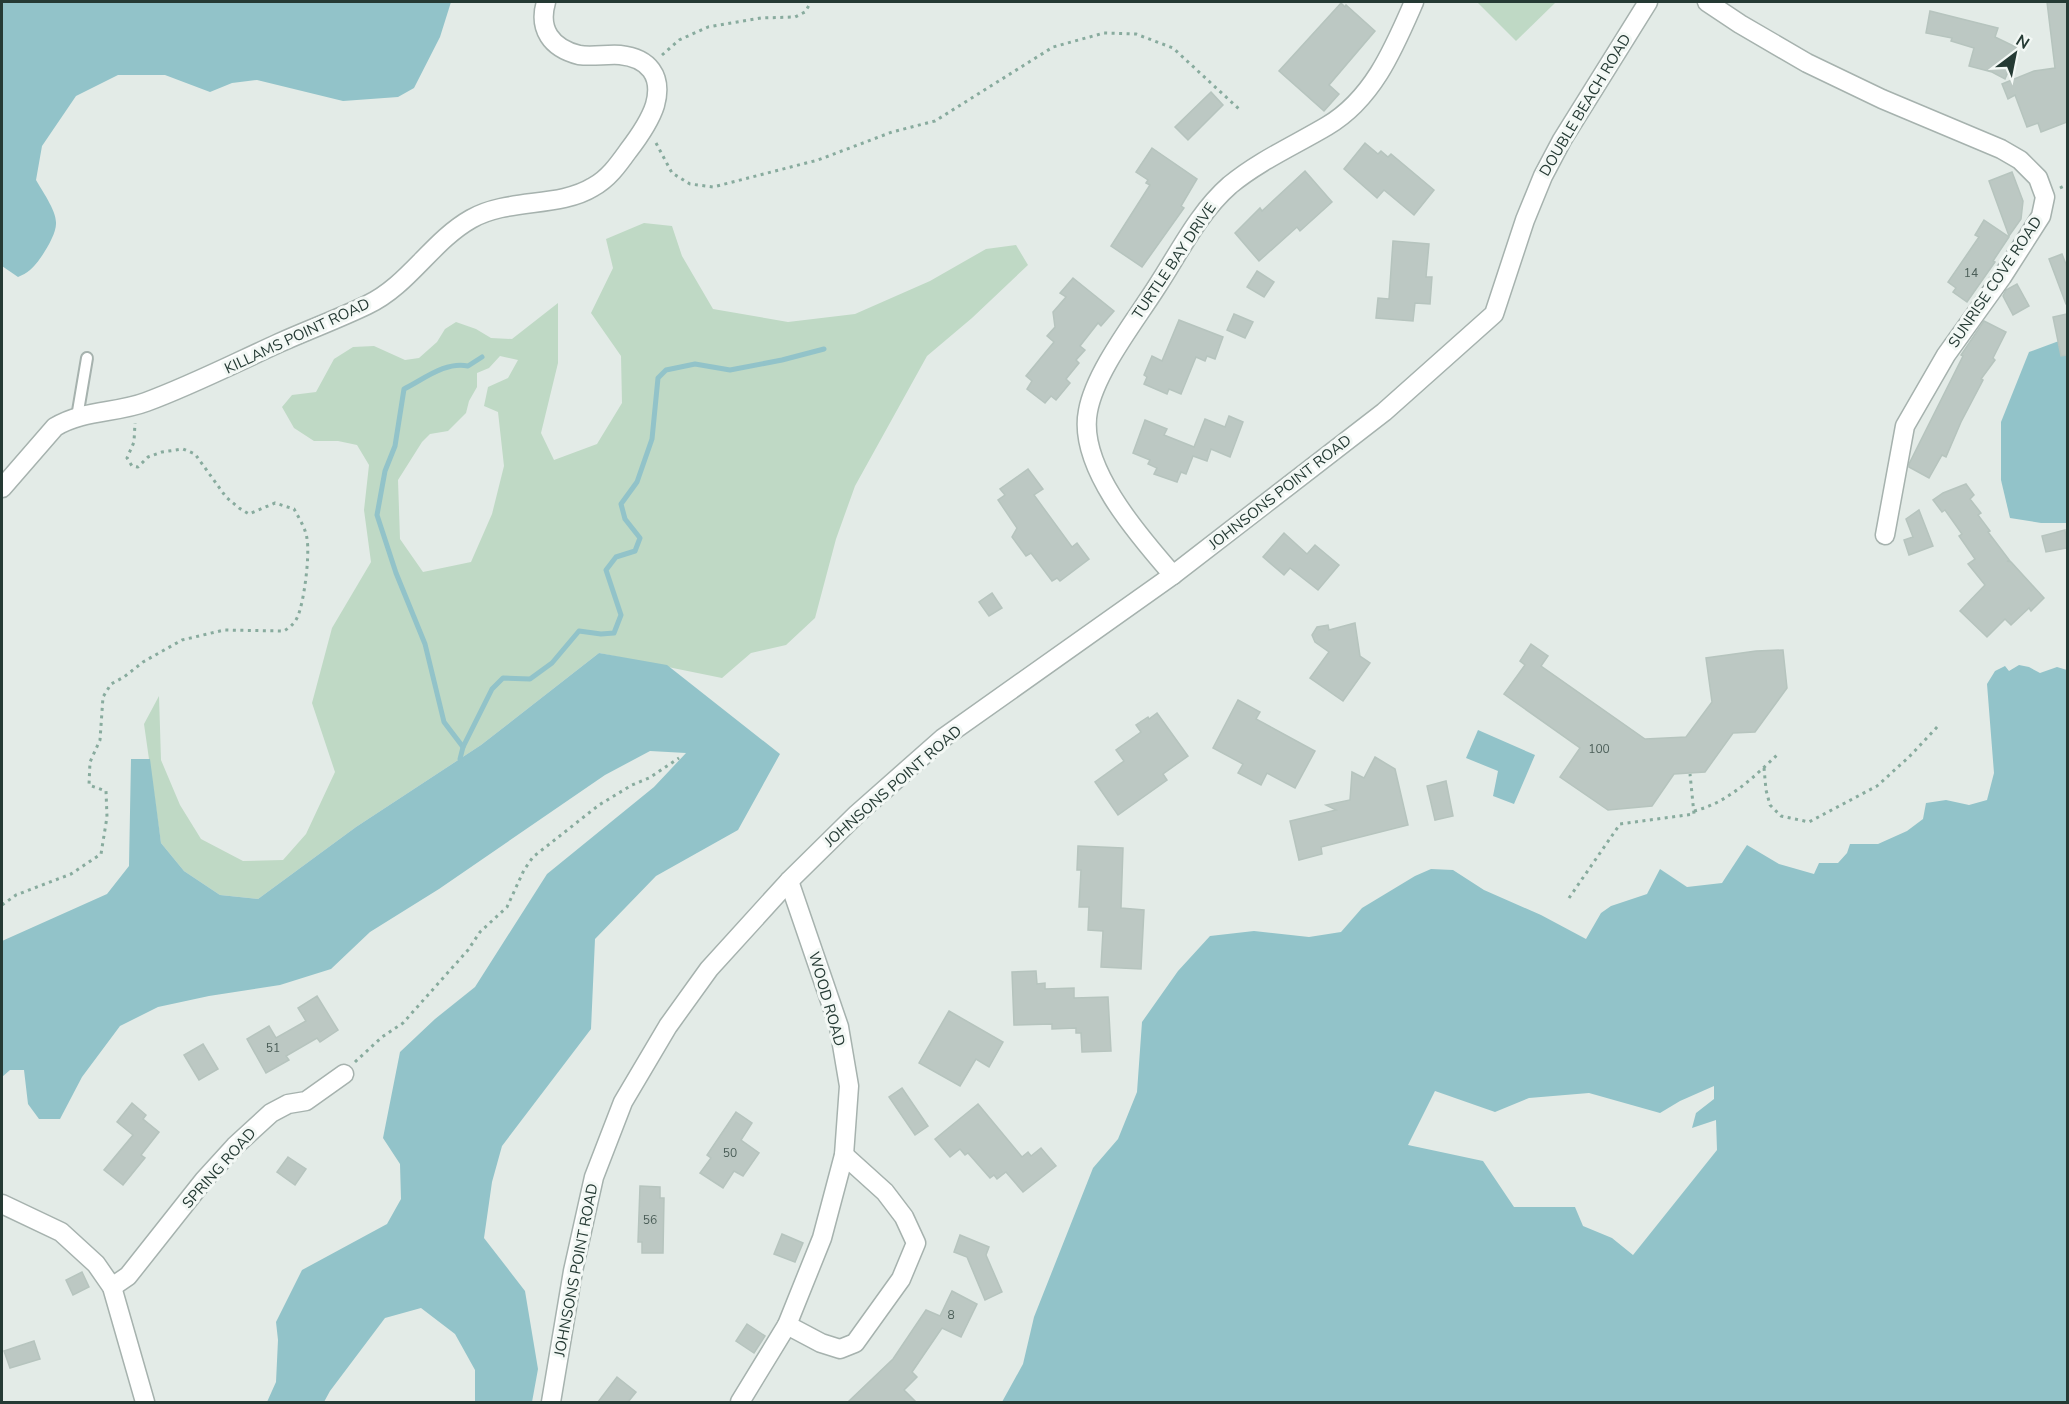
<svg xmlns="http://www.w3.org/2000/svg" width="2069" height="1404" font-family="'Nunito Sans',sans-serif">
  <rect width="100%" height="100%" fill="#e3ebe7"/>
  <!-- green -->
  <g fill="#bfd9c5" fill-rule="evenodd">
    <polygon points="1477,2 1556,2 1516,41"/>
    <path d="M644,223L672,226L682,256L713,309L788,322L855,314L930,281L986,249L1016,245L1028,265L972,318L927,356L855,486L836,539L815,618L786,645L751,653L722,678L599,653L481,745L356,827L258,899L220,895L184,871L161,843L144,724L159,696L161,760L180,805L201,839L243,861L283,860L306,834L335,772L312,703L332,628L371,562L364,510L369,465L357,445L338,441H314L294,428L282,407L292,395L316,392L334,359L353,347L374,346L405,360L419,358L437,342L445,329L456,322L476,329L491,338L512,339L558,303V363L541,433L554,460L597,444L622,403L621,356L591,313L613,268L606,239ZM500,356L518,360L508,378L488,387L484,406L498,412L504,466L492,514L471,562L423,572L400,539L398,480L422,442L430,434L448,431L466,413L469,401L477,387V373L489,368Z"/>
  </g>
  <!-- water -->
  <g fill="#92c3c9" fill-rule="evenodd">
    <path d="M2,2H451L440,37L414,88L398,97L343,101L257,80L232,83L210,92L165,75H118L76,96L42,146L36,180C42,191 57,211 56,224C56,236 39,263 30,270C27,273 22,275 18,277L2,266Z"/>
    <polygon points="2067,338 2067,523 2041,523 2010,518 2001,480 2001,422 2029,352"/>
    <polygon points="599,653 667,665 780,754 738,830 656,876 595,939 591,1029 502,1146 492,1182 484,1238 525,1291 538,1369 532,1402 475,1402 475,1370 455,1334 421,1308 385,1318 330,1391 324,1402 267,1402 276,1382 278,1340 276,1322 302,1270 387,1224 401,1199 400,1164 383,1138 400,1052 435,1019 475,987 547,874 654,787 686,753 650,751 605,775 439,889 370,932 331,969 280,985 209,996 158,1007 120,1026 82,1077 60,1119 39,1119 28,1104 24,1070 10,1070 2,1077 2,941 107,894 129,866 131,759 150,759 161,843 184,871 220,895 258,899 356,827 481,745"/>
    <path d="M2019,665L2029,667L2040,673L2057,667L2067,670V1402H1002L1023,1364L1034,1317L1093,1168L1118,1139L1137,1092L1142,1022L1178,971L1210,936L1254,931L1309,937L1341,932L1362,908L1415,876L1431,869L1453,870L1484,890L1541,915L1586,939L1601,913L1611,906L1647,894L1660,869L1687,887L1722,883L1747,845L1779,864L1814,874L1819,863H1838L1847,853L1850,844H1878L1907,831L1923,819L1926,803L1946,800L1969,805L1987,800L1994,773L1987,684L1995,671L2005,666L2009,671ZM1714,1086V1099L1696,1113L1692,1128L1716,1120L1717,1150L1633,1255L1612,1238L1583,1226L1575,1207H1514L1483,1161L1408,1145L1435,1091L1495,1112L1529,1098L1589,1093L1660,1113L1680,1101Z"/>
    <polygon points="1478,730 1535,755 1514,804 1493,796 1498,771 1466,758"/>
  </g>
  <g fill="none" stroke-linecap="round" stroke-linejoin="round">
    <!-- stream -->
    <g stroke="#92c3c9" stroke-width="5">
      <path d="M463,747L444,722L425,644L396,573L377,515L385,471L395,446L404,389C424,379 446,361 468,366L482,357"/>
      <polyline points="460,759 463,747 492,689 503,678 530,679 552,663 579,631 601,634 614,633 621,615 606,570 616,557 635,551 640,538 625,519 621,504 637,482 652,439 658,378 666,370 695,364 730,370 782,360 824,349"/>
    </g>
  </g>
  <!-- building -->
  <g fill="#bcc8c3" stroke="#b6c4be" stroke-width="1.5">
    <polygon points="2047,2 2067,2 2067,122 2041,132 2038,123 2027,127 2015,95 2008,99 2002,84 2034,71 2055,68"/>
    <polygon points="1341,3 1345,7 1346,5 1375,31 1329,85 1339,94 1324,111 1279,71"/>
    <polygon points="1930,11 1998,28 1995,37 2018,48 2005,79 1992,72 1969,66 1974,48 1951,41 1952,38 1926,33"/>
    <polygon points="1211,92 1223,105 1188,140 1175,127"/>
    <polygon points="1365,143 1378,154 1381,151 1388,157 1391,154 1434,190 1414,215 1384,190 1377,198 1344,169"/>
    <polygon points="1152,148 1197,179 1181,206 1184,208 1142,267 1111,246 1150,185 1146,183 1148,180 1136,172"/>
    <polygon points="1305,171 1332,202 1300,231 1297,227 1259,261 1235,233 1260,208 1262,211"/>
    <polygon points="2012,172 2023,201 2021,219 2009,236 1989,181"/>
    <polygon points="1984,220 2009,237 1993,261 1995,262 1967,302 1953,292 1956,288 1948,282 1979,237 1975,235"/>
    <polygon points="1393,241 1429,244 1426,277 1432,277 1430,304 1415,303 1413,321 1376,318 1378,298 1389,299"/>
    <polygon points="2062,254 2067,267 2067,304 2066,304 2049,259"/>
    <polygon points="1257,271 1274,282 1264,297 1247,287"/>
    <polygon points="1073,278 1114,311 1101,326 1098,323 1080,346 1085,350 1076,360 1079,363 1066,379 1070,383 1056,400 1051,396 1045,403 1027,389 1032,381 1026,376 1054,342 1047,336 1055,327 1053,312 1066,297 1060,293"/>
    <polygon points="2017,284 2029,306 2013,315 2003,296 2006,290"/>
    <polygon points="1234,314 1253,322 1245,338 1227,330"/>
    <polygon points="2067,314 2067,355 2061,356 2053,317"/>
    <polygon points="1179,320 1223,337 1215,359 1207,356 1205,361 1196,357 1181,394 1169,389 1167,394 1144,384 1147,377 1144,375 1152,356 1162,361"/>
    <polygon points="1984,321 2006,332 1993,358 1995,360 1981,379 1983,380 1961,422 1946,457 1942,455 1929,478 1909,467 1909,464 1963,356 1961,355"/>
    <polygon points="1229,416 1243,422 1230,457 1211,449 1207,461 1193,456 1186,474 1181,472 1177,482 1154,474 1157,468 1148,464 1150,460 1133,453 1145,420 1167,429 1164,435 1194,447 1205,419 1225,427"/>
    <polygon points="1028,469 1043,489 1034,495 1072,547 1077,543 1089,559 1060,581 1057,578 1052,581 1031,553 1026,556 1012,537 1017,528 998,500 1005,495 1000,489"/>
    <polygon points="1966,484 1974,495 1970,499 1981,513 1978,515 1990,531 1988,532 2010,561 2007,561 2011,562 2044,598 2031,611 2029,608 2011,625 2005,619 1987,637 1960,611 1985,585 1968,564 1975,559 1959,536 1962,534 1945,510 1942,512 1933,500 1943,493"/>
    <polygon points="1919,510 1933,546 1909,555 1904,540 1913,537 1906,519"/>
    <polygon points="2065,530 2067,548 2046,552 2042,536"/>
    <polygon points="1284,533 1307,554 1315,545 1339,565 1318,590 1290,568 1284,575 1263,557"/>
    <polygon points="992,593 1002,608 989,616 979,602"/>
    <polygon points="1355,623 1360,656 1370,663 1343,701 1310,678 1329,652 1315,642 1312,635 1317,627 1328,625 1329,630"/>
    <polygon points="1531,644 1548,656 1541,666 1645,739 1686,737 1712,702 1706,658 1756,651 1783,650 1787,688 1755,732 1733,733 1705,772 1674,774 1652,806 1608,810 1560,777 1580,748 1504,694 1525,665 1520,661"/>
    <polygon points="1238,700 1260,712 1256,719 1315,751 1295,788 1267,773 1261,785 1238,773 1243,764 1213,748"/>
    <polygon points="1157,713 1188,756 1163,774 1167,780 1118,815 1095,782 1124,761 1116,750 1141,732 1136,725 1148,717 1149,719"/>
    <polygon points="1375,757 1395,769 1408,825 1321,847 1322,854 1299,860 1290,821 1336,810 1326,805 1350,800 1352,772 1364,778"/>
    <polygon points="1446,781 1453,816 1435,820 1427,786"/>
    <polygon points="1078,846 1123,848 1121,908 1144,910 1141,969 1101,967 1103,931 1088,930 1089,907 1079,907 1081,870 1077,870"/>
    <polygon points="1036,971 1037,984 1045,983 1045,989 1074,988 1074,998 1108,997 1111,1051 1082,1052 1081,1033 1076,1033 1076,1028 1052,1029 1052,1024 1014,1025 1012,972"/>
    <polygon points="317,996 338,1030 320,1042 317,1038 286,1056 289,1060 266,1073 247,1039 269,1026 276,1038 306,1021 298,1008"/>
    <polygon points="949,1011 1003,1042 989,1067 976,1059 960,1086 919,1063"/>
    <polygon points="203,1044 218,1069 199,1080 184,1055"/>
    <polygon points="902,1088 928,1126 915,1135 889,1097"/>
    <polygon points="132,1103 146,1115 143,1119 159,1132 141,1155 145,1158 123,1185 104,1170 133,1135 117,1122"/>
    <polygon points="978,1104 1022,1157 1028,1152 1031,1156 1041,1148 1056,1166 1023,1192 1006,1172 997,1179 994,1175 990,1178 968,1153 965,1155 960,1149 950,1157 935,1139"/>
    <polygon points="736,1112 752,1123 741,1140 759,1153 743,1176 734,1171 723,1188 700,1173 711,1158 707,1155"/>
    <polygon points="288,1157 306,1169 295,1185 277,1172"/>
    <polygon points="640,1186 660,1187 660,1198 664,1198 663,1253 642,1253 642,1242 638,1242"/>
    <polygon points="782,1234 803,1243 795,1262 774,1254"/>
    <polygon points="960,1235 989,1247 986,1255 1002,1292 985,1300 967,1257 954,1252"/>
    <polygon points="82,1272 89,1287 73,1295 66,1280"/>
    <polygon points="952,1291 977,1304 961,1337 942,1328 912,1372 917,1377 904,1390 916,1402 848,1402 893,1359 926,1310 940,1316"/>
    <polygon points="747,1324 765,1336 754,1353 736,1341"/>
    <polygon points="34,1341 40,1359 10,1368 4,1351"/>
    <polygon points="617,1377 636,1392 628,1402 598,1402"/>
  </g>
  <g fill="none" stroke-linecap="round" stroke-linejoin="round">
    <!-- lane casing -->
    <g stroke="#a6b2ae" stroke-width="14">
      <polyline id="lane" points="77,417 87,358"/>
    </g>
    <!-- street casing -->
    <g stroke="#a6b2ae" stroke-width="21">
      <g id="street">
        <polyline points="1707,2 1740,24 1807,63 1882,99 2001,149 2020,160 2038,178 2045,197 2041,216 2002,277 1946,355 1905,426 1885,535"/>
        <path d="M2,488L55,427C83,410 117,413 146,402C192,385 235,363 279,343C308,330 338,319 367,305C408,286 432,241 471,219C507,198 559,208 593,187C608,179 618,165 628,151C638,138 650,121 655,105C663,76 649,58 620,55C607,54 592,57 579,55C551,48 538,29 546,2"/>
        <path d="M1173,575C1139,536 1077,466 1088,411C1095,372 1135,321 1156,288C1179,253 1198,213 1230,185C1259,161 1295,145 1327,126C1373,99 1394,48 1414,2"/>
        <polyline points="2,1204 61,1232 96,1264 112,1287 145,1402"/>
        <polyline points="112,1287 128,1276 204,1180 235,1146 271,1113 288,1104 306,1101 344,1074"/>
        <polyline points="787,1325 821,1343 840,1349 855,1343 901,1279 916,1243 904,1217 885,1192 844,1155"/>
        <polyline points="551,1402 573,1271 594,1177 623,1102 668,1026 709,969 789,881 857,814 943,738 1173,575 1384,412 1494,314 1525,220 1543,176 1562,140 1648,2"/>
        <polyline points="740,1402 787,1325 822,1238 844,1155 849,1086 839,1027 789,881"/>
      </g>
    </g>
    <!-- path -->
    <g stroke="#88ab9e" stroke-width="3" stroke-dasharray="3 4.5" stroke-linecap="butt">
      <polyline points="662,55 679,40 708,27 761,18 795,17 805,12 811,2"/>
      <polyline points="656,143 672,173 690,184 713,187 818,160 892,132 935,121 1053,47 1104,33 1136,34 1173,48 1239,109"/>
      <polyline points="2060,188 2068,184"/>
      <polyline points="1764,768 1766,790 1770,805 1781,816 1809,822 1877,786 1909,757 1939,725"/>
      <path d="M1694,811C1727,803 1753,778 1777,755"/>
      <polyline points="1569,898 1620,824 1694,814 1690,774"/>
      <path d="M2,905L16,895L71,874L101,854L107,817L106,791L89,785L90,762L100,740L103,697L111,684L124,677L143,662L182,640L224,630L284,631C289,628 294,624 297,618C304,604 310,555 307,539C306,529 299,518 294,509L275,503L249,514L239,508L226,497L195,454L183,449L162,452L148,457L138,467L132,466L127,458L134,442L135,423"/>
      <polyline points="355,1062 382,1037 403,1023 468,950 480,932 507,907 524,870 533,857 599,805 632,785 649,778 679,758"/>
    </g>
    <!-- lane -->
    <use href="#lane" stroke="#fff" stroke-width="10"/>
    <!-- street -->
    <use href="#street" stroke="#fff" stroke-width="18"/>
  </g>
  <g text-anchor="middle" dominant-baseline="central" stroke-width="6" stroke-linejoin="round" paint-order="stroke">
    <!-- number labels -->
    <g font-size="12" fill="#4b5e58">
      <text x="1971" y="273">14</text>
      <text x="1599" y="749">100</text>
      <text x="273" y="1048">51</text>
      <text x="730" y="1153">50</text>
      <text x="650" y="1220">56</text>
      <text x="951" y="1315">8</text>
    </g>
    <!-- street labels -->
    <g font-size="15" fill="#253a34" stroke="#f3f8f5">
      <text transform="translate(1585 105) rotate(-59)">DOUBLE BEACH ROAD</text>
      <text transform="translate(1174 261) rotate(-56)">TURTLE BAY DRIVE</text>
      <text transform="translate(1995 282) rotate(-56)">SUNRISE COVE ROAD</text>
      <text transform="translate(297 336) rotate(-25)">KILLAMS POINT ROAD</text>
      <text transform="translate(1280 492) rotate(-38)">JOHNSONS POINT ROAD</text>
      <text transform="translate(893 786) rotate(-41)">JOHNSONS POINT ROAD</text>
      <text transform="translate(827 999) rotate(74)">WOOD ROAD</text>
      <text transform="translate(219 1168) rotate(-48)">SPRING ROAD</text>
      <text transform="translate(576 1270) rotate(-79)">JOHNSONS POINT ROAD</text>
    </g>
  </g>
  <!-- border -->
  <rect width="2069" height="1404" fill="none" stroke="#253a34" stroke-width="6"/>
  <!-- north arrow -->
  <g transform="translate(2015 54) rotate(32)" stroke="#f3f8f5" stroke-width="4.5" paint-order="stroke">
  <path d="M0-4.5L10 22L0 15L-10 22Z" fill="#253a34"/>
  <text y="-9" font-size="16" font-weight="bold" text-anchor="middle" fill="#253a34">N</text>
  </g>
</svg>
